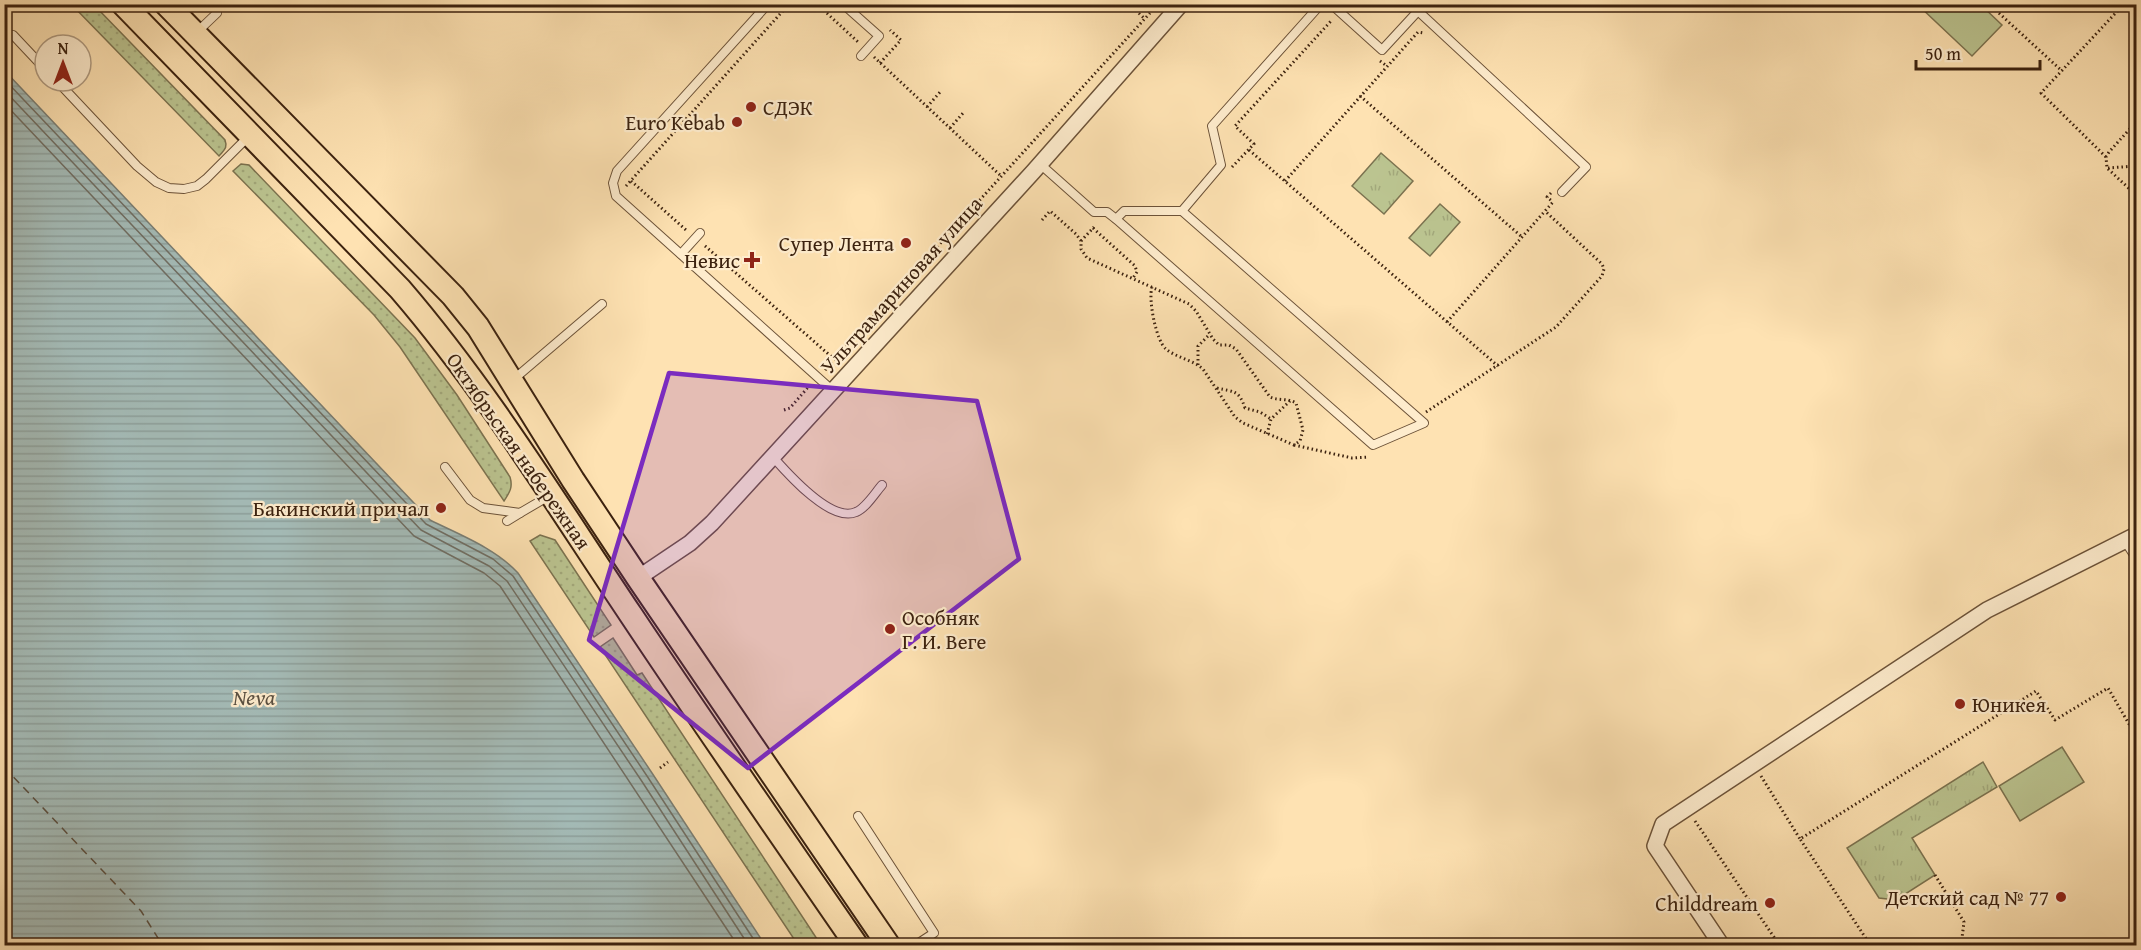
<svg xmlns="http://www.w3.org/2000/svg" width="2141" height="950" font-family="'Gentium Book Plus',serif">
  <defs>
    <pattern id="grass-dots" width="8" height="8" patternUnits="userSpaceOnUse" patternTransform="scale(1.5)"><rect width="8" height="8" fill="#bbc490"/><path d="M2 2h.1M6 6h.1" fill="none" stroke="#a2a87b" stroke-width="1.8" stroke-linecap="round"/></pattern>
    <pattern id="park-tufts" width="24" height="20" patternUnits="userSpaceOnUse" patternTransform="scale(1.5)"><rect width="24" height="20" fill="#bbc490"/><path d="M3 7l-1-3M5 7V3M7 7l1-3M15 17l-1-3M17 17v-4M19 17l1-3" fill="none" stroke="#a2a87b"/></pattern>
    <pattern id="water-rules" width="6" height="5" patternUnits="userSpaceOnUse" patternTransform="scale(1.5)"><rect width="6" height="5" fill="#a4bbb7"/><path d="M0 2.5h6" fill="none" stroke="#8ea09c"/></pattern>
  </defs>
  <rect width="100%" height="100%" fill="#fee2b2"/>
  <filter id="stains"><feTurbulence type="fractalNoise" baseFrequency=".00333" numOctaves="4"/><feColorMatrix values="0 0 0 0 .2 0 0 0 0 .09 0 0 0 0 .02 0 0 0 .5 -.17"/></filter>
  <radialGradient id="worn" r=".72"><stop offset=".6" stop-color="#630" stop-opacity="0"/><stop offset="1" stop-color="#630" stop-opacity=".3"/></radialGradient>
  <!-- grass -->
  <g fill="url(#grass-dots)" stroke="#7c7350" stroke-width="1.5">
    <path d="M72,5H94L225,140C228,148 224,150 219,156Z"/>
    <path d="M241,164L249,165L415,338L457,395L510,477C513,487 510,492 504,501L400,347L374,315L233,171Z"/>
    <polygon points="540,535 555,540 611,625 594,637 530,541"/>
    <polygon points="613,638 637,675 642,673 821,945 798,945 600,647"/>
  </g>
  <!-- park -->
  <g fill="url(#park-tufts)" stroke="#7c7350" stroke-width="1.5">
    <polygon points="1381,153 1413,181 1384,214 1352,186"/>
    <polygon points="1440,204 1460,222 1430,256 1409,238"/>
    <polygon points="1983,762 1997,787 1912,838 1935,875 1896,900 1879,898 1847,848"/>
  </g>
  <!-- garden -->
  <g fill="#bbc490" stroke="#7c7350" stroke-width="1.5">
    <polygon points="1918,5 1981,5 2002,25 1972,56"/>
    <polygon points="2062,747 2084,782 2020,821 1999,786"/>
  </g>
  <!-- water -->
  <path fill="url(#water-rules)" stroke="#7a7e74" stroke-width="1.5" d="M4,70L430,520C460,535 495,548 518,573L652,773L765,945H5Z"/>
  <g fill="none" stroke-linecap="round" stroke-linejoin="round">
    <!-- shore -->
    <g stroke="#706e63" stroke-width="1.5">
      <polyline points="4,79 426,524 493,559 513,576 647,776 758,946"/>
      <polyline points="4,90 421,530 489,566 507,581 641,780 749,946"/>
      <polyline points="4,103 414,536 484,573 500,586 738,946"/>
    </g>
    <!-- ferry -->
    <polyline stroke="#5b5041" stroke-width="1.5" stroke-dasharray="8 6" stroke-linecap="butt" points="4,767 141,911 163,946"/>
    <!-- service casing -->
    <g stroke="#6c5238" stroke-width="10">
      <g id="service">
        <polyline points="768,4 617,171 613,183 616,196 833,391"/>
        <polyline points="843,4 879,36 861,56"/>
        <polyline points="1331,4 1382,50 1418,11 1586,167 1562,192"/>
        <polyline points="196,33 217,13"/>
        <polyline points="13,35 45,69"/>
        <polyline points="57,81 137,166 156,182 169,188 184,189 197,186 206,179 249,136"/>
        <polyline points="1040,164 1094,212 1107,212 1116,219 1373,445 1424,423 1182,211"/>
        <polyline points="1116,219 1124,211 1182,211 1221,165 1212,126 1321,4"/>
        <polyline points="681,254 700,233"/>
        <polyline points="514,379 602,304"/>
        <path d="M773,457C788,474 831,523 856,512C866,508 875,493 882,485"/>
        <polyline points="445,467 470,500 483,508 520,513 549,496"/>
        <polyline points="507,521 520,513"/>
        <polyline points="2125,541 2136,558"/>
        <polyline points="858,816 934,933 914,946"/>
      </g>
    </g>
    <!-- minor casing -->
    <g stroke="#6c5238" stroke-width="18">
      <g id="minor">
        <polyline points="638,578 690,543 712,523 1033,172 1181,4"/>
        <polyline points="1722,946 1655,846 1663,824 1987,610 2136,535"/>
      </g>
    </g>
    <!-- primary casing -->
    <g stroke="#3c220f" stroke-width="26">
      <g id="primary">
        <path d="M123,4L400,289C487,390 557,505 631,615C705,726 781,836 857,946"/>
        <polyline points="166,4 453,296 478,327 573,480 638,578 889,946"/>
      </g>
    </g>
    <!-- path -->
    <g stroke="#3c220f" stroke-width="3" stroke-dasharray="1.5 3" stroke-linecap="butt">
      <polyline points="817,4 858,42"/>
      <polyline points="1129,4 1145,19"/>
      <polyline points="1989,4 2062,71"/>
      <polyline points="874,57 1001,176"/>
      <polyline points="1380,61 1387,66"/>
      <polyline points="880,63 901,40 890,30"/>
      <polyline points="1360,96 1522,237"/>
      <polyline points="927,107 941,91"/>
      <polyline points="2136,122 2109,152 2106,157 2107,168 2136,195"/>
      <polyline points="950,128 964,112"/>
      <polyline points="1249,150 1498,366"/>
      <polyline points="2106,157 2041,93 2124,4"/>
      <polyline points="1232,167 1254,144 1235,126 1331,21"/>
      <polyline points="2108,168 2136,166"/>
      <polyline points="631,181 686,230"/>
      <polyline points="1285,181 1418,32 1424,33"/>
      <polyline points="626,186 789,4"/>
      <polyline points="1551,193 1547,197 1553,202"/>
      <path d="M1042,220L1050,211L1076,234L1081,241V249L1087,258L1189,304L1196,311L1213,339L1219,345H1229L1236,349L1270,397C1279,401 1288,398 1296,403L1303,430L1300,441L1294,445L1243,423L1235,417L1203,369C1193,360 1177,358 1166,349C1156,341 1148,299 1152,287"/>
      <polyline points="1093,228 1135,266 1137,272 1133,278"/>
      <polyline points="1081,241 1094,227"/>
      <polyline points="705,246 834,359"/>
      <polyline points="1447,322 1545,211"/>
      <polyline points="1198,365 1198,346 1210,334"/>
      <polyline points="825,370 1150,13"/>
      <path d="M1217,388C1234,392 1239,390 1245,408L1260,412L1271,419"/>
      <polyline points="784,410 790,408 810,385"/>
      <polyline points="1426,412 1556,327 1602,276 1604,269 1602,264 1545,211 1553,202"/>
      <polyline points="1267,434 1271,419 1290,401"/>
      <polyline points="1294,445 1352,458 1369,457"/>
      <polyline points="660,768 668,762"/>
      <polyline points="1761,776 1800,839"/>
      <polyline points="1695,821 1780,946"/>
      <polyline points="1935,875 1964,922 1961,946"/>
      <polyline points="1871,946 1800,839 2036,691 2055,720 2108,688 2136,736"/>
    </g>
    <!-- service -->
    <use href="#service" stroke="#feeccd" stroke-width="8"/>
    <!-- minor -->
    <use href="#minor" stroke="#feeccd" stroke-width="15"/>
    <!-- primary -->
    <use href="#primary" stroke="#fee2b2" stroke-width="22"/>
  </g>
  <!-- marked area -->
  <path fill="#7b2cbf" fill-opacity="0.2" stroke="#7b2cbf" stroke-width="4.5" stroke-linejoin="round" d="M669,373L977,401L1019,559L748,768L589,640Z"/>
  <!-- markers -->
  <g fill="#8f2418" stroke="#feeccd" stroke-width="2">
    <circle cx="751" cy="107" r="6"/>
    <circle cx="737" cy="122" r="6"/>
    <circle cx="906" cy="243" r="6"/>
    <path d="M749 251h6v6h6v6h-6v6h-6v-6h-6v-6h6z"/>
    <circle cx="441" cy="508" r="6"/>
    <circle cx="890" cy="629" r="6"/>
    <circle cx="1960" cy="704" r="6"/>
    <circle cx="2061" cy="897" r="6"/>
    <circle cx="1770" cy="903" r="6"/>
  </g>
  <g text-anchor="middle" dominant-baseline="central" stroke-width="4.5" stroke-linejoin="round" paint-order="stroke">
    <!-- poi labels -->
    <g font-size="21" fill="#3c220f" stroke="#feeccd" text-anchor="end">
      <text x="763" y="107" text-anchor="start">СДЭК</text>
      <text x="725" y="122">Euro Kebab</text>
      <text x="894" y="243">Супер Лента</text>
      <text x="740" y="260">Невис</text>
      <text x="429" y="508">Бакинский причал</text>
      <text x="902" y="617" text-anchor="start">Особняк<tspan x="902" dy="24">Г. И. Веге</tspan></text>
      <text x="1972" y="704" text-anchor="start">Юникея</text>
      <text x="2049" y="897">Детский сад № 77</text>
      <text x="1758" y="903">Childdream</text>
    </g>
    <!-- street labels -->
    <g font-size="21" fill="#3c220f" stroke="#feeccd">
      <text transform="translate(901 285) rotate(-48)">Ультрамариновая улица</text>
      <text transform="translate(519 451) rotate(55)">Октябрьская набережная</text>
    </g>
    <!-- water labels -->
    <g font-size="22" font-style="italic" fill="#5b5041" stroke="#feeccd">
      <text x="254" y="697">Neva</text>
    </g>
  </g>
  <!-- margin -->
  <rect width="2141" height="950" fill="none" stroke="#fee2b2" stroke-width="24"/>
  <rect x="6" y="6" width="2129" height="938" fill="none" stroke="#3c220f" stroke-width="3"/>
  <rect x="12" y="12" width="2117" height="926" fill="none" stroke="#3c220f" stroke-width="1.5"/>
  <!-- north arrow -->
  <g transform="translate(63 63)"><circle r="28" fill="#feeccd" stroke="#b09b81" stroke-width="1.5"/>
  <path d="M0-4.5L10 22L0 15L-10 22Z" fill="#8f2418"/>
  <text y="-9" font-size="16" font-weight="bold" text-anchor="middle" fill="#3c220f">N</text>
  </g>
  <!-- scale -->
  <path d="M1916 60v9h124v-9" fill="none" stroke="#3c220f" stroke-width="3"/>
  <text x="1925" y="60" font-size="18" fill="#3c220f" stroke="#feeccd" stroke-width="4.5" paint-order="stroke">50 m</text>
  <rect width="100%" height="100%" filter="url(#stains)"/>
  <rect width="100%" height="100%" fill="url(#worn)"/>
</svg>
